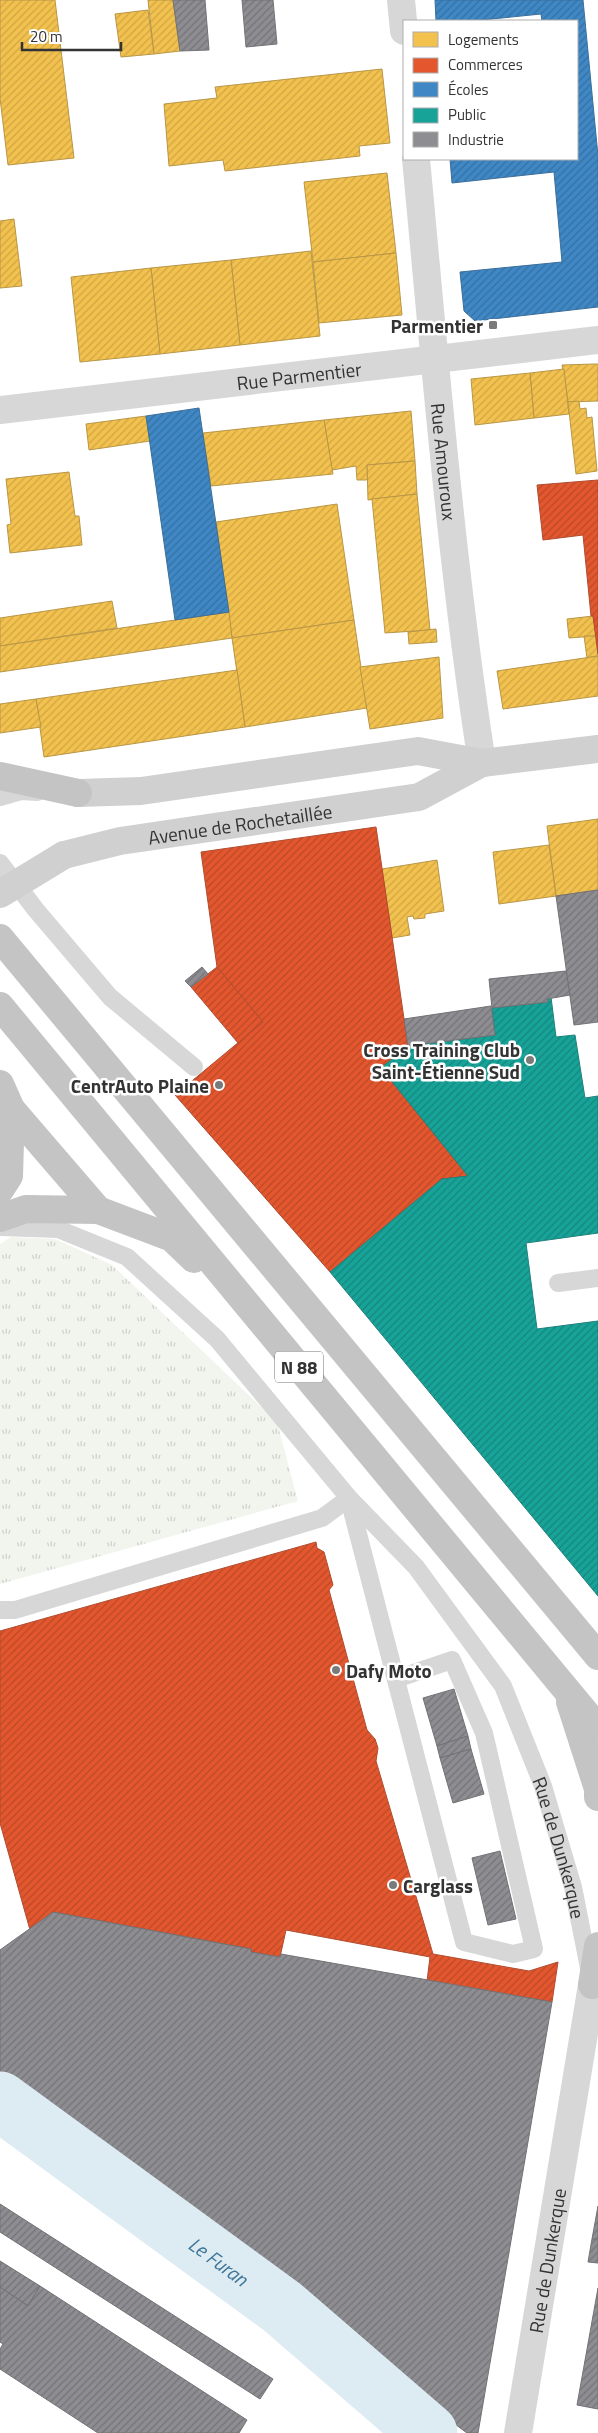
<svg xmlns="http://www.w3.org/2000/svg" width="598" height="2433" font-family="'Titillium Web',sans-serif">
  <defs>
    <pattern id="grass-tufts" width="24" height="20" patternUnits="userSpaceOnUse" patternTransform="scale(1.25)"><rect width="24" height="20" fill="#f1f5ed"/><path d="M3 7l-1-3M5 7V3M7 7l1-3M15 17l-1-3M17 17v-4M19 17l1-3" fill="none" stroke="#cfd2cc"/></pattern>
    <pattern id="homes-hatch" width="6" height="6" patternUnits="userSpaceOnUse" patternTransform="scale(1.25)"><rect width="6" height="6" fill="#f2c14e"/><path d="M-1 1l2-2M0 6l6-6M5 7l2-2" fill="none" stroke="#d0a645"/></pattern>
    <pattern id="shops-hatch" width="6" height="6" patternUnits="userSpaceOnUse" patternTransform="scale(1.25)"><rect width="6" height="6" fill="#e4572e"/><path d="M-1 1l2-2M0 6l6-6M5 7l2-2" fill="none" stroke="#b94928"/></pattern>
    <pattern id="schools-hatch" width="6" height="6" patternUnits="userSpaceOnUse" patternTransform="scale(1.25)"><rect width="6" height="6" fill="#3f88c5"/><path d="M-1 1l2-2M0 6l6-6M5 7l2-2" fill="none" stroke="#3570a1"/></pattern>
    <pattern id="public-hatch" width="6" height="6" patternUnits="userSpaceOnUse" patternTransform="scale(1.25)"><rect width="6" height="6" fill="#17a398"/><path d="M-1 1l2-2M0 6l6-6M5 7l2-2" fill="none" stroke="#15857d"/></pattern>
    <pattern id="industry-hatch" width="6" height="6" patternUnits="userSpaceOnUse" patternTransform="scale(1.25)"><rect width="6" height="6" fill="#8d8d92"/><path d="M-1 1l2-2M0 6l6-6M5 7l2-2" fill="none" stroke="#747478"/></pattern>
  </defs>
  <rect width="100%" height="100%" fill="#fff"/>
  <!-- grass -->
  <polygon fill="url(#grass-tufts)" points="11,1237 55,1239 112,1265 277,1422 298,1501 0,1584 0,1244"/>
  <!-- homes -->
  <g fill="url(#homes-hatch)" stroke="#b99646">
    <polygon points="0,0 55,0 74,158 8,165 0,98"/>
    <polygon points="148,0 173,0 180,51 154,54"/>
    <polygon points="148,10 154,54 121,57 115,14"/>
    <polygon points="382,69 390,143 359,146 360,156 225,171 223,160 169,166 164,104 217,98 215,87"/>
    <polygon points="387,173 396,253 313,262 304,182"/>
    <polygon points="14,219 22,286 0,288 0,221"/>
    <polygon points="311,251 320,336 240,345 231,260"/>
    <polygon points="396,253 402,315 319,323 313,262"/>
    <polygon points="231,260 240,345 160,354 151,268"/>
    <polygon points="151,268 160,354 80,362 71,277"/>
    <polygon points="594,364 598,364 598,401 568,402 562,365"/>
    <polygon points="564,369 569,414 534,418 530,373"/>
    <polygon points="530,373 534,418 475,425 471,379"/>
    <polygon points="579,401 580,409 586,408 587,418 592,417 597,471 576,474 568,402"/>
    <polygon points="411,411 415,461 367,465 368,479 366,480 357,480 356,466 332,470 324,420"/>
    <polygon points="146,416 150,441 89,450 86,424"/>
    <polygon points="324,420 333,474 211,486 203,433"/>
    <polygon points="415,461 417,494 368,500 367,465"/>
    <polygon points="69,472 75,516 79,516 82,545 10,553 7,525 11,524 6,479"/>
    <polygon points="417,494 430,630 385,633 372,499"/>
    <polygon points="337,504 354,620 232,638 216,522"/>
    <polygon points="112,601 117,628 0,646 0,618"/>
    <polygon points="229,612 232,638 0,672 0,646"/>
    <polygon points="593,616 596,636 569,638 567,619"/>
    <polygon points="354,620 367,708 245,727 232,638"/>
    <polygon points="436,629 437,642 409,644 408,632"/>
    <polygon points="584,636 596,636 598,656 587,658"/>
    <polygon points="598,656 598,696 503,709 497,671"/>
    <polygon points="439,657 443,718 370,729 360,667"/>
    <polygon points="237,670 245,727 44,757 36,699"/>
    <polygon points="36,699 41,727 0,733 0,704"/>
    <polygon points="598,819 598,890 556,896 547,826"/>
    <polygon points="549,845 556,896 499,904 493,852"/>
    <polygon points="437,860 444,911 425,914 425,918 414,919 413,916 407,917 410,935 392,938 382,869"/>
  </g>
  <!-- shops -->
  <g fill="url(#shops-hatch)" stroke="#af4c30">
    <polygon points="598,480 598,654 593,616 591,616 583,535 543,540 537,485"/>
    <polygon points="376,827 408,1046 381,1068 468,1176 442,1179 330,1272 175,1095 263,1022 217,967 201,852"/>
    <polygon points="217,967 263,1022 238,1043 191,987"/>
    <polygon points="316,1542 317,1548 324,1552 333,1585 329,1590 367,1730 375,1739 378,1748 376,1761 433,1954 529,1971 558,1962 552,2002 427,1981 430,1957 286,1930 280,1957 251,1952 251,1949 53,1912 30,1930 0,1823 0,1631"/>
  </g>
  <!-- schools -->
  <g fill="url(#schools-hatch)" stroke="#3b6e99">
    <polygon points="435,0 583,0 598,156 598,307 475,321 464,311 460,272 562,262 554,172 452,183 450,159 577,159 577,21 542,21 541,14 472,21 436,21"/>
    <polygon points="199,408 229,612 175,620 146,416"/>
  </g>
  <!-- public -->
  <polygon fill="url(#public-hatch)" stroke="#1f817a" points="551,997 556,1037 575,1035 585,1098 598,1096 598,1233 526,1243 537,1329 598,1321 598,1596 330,1272 442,1179 468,1176 381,1068 408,1046 495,1035 492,1008 548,1002 547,999"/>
  <!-- industry -->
  <g fill="url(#industry-hatch)" stroke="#727276">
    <polygon points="173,0 205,0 209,50 180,51"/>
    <polygon points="242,0 273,0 277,44 246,47"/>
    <polygon points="598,890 598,1022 574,1025 556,896"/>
    <polygon points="202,967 208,974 191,987 185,981"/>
    <polygon points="566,971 570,995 547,999 548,1002 492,1008 489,979"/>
    <polygon points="491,1006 495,1035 408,1046 404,1019"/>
    <polygon points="454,1689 468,1736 437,1746 423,1698"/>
    <polygon points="468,1736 471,1749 440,1758 437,1746"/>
    <polygon points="471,1749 484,1794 453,1803 440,1758"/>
    <polygon points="500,1851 516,1919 488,1925 472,1858"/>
    <polygon points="53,1912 251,1949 251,1952 280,1957 281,1954 552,2002 478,2433 467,2433 9,2096 10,2086 0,2084 0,1950"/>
    <polygon points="0,2204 273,2379 260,2399 0,2232"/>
    <polygon points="598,2206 598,2240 592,2239"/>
    <polygon points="592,2239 598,2239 598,2263 588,2262"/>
    <polygon points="0,2261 40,2286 28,2306 0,2287"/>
    <polygon points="40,2286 247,2420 239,2433 98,2433 0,2369 0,2349 3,2344 0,2342 0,2287 28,2306"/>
    <polygon points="598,2288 598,2409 577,2405"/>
  </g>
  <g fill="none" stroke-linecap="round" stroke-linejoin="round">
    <!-- river -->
    <path stroke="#ddebf3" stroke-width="59" id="s1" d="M0,2101L282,2307L428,2433"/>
    <!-- lane -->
    <g stroke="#d7d7d7" stroke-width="18">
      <polyline points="0,797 21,791 37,792"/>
      <polyline points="0,863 36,910 110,997 194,1067"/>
      <path id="s2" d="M0,1227L58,1229L127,1257L217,1339L349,1498L416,1567L503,1686L543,1786L573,1887L589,1968"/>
      <polyline points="558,1283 598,1278"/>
      <polyline points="349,1499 464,1942 513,1954 534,1949 484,1733 452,1660 396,1679"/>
      <polyline points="0,1610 15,1610 322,1518 349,1498"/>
    </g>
    <!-- street -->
    <g stroke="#d7d7d7" stroke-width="28">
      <polyline points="401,0 404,31"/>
      <path id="s3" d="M416,159C435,360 451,563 482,763"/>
      <path id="s4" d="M0,410L598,340"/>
      <path id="s5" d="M518,2433L592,1985"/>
    </g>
    <!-- secondary -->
    <g stroke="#d0d0d0" stroke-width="28">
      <polyline points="78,793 141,791 418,751 482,763 598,749"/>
      <path id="s6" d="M64,855L120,841L419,797L482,763"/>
    </g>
    <!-- highway -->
    <g stroke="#c4c4c4" stroke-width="28">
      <polyline points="0,776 78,793"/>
      <polyline points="0,938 598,1656"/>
      <polyline points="0,1006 598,1728"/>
      <polyline points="0,1084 11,1109 9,1176 0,1190"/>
      <polyline points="11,1109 98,1210"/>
      <polyline points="0,1218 26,1209 98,1210 172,1238 194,1259"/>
      <polyline points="570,1702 598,1789 598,1797"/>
      <polyline points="592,1985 598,1946"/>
    </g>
    <!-- secondary-bridge -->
    <polyline stroke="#d0d0d0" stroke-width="28" points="0,894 64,855"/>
  </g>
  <!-- markers -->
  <g fill="#7a7a7a" stroke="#fff" stroke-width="2">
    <rect x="488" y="320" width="10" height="10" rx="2.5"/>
    <circle cx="530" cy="1060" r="5"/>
    <circle cx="219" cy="1085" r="5"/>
    <circle cx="336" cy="1670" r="5"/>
    <circle cx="393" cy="1885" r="5"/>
  </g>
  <g text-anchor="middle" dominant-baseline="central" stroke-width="5" stroke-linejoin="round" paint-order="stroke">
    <!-- shield labels -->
    <rect fill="#fff" stroke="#707070" stroke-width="1" x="275" y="1351.5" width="48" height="31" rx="4"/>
    <g font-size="18" font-weight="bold" fill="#333">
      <text x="299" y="1367">N 88</text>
    </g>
    <!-- poi labels -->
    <g font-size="19" font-weight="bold" fill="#333" stroke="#fff" text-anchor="end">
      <text x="483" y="325">Parmentier</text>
      <text x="520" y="1049">Cross Training Club<tspan x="520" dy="22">Saint-Étienne Sud</tspan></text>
      <text x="209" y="1085">CentrAuto Plaine</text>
      <text x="346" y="1670" text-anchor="start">Dafy Moto</text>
      <text x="403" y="1885" text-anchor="start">Carglass</text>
    </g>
    <!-- street labels -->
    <g font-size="19" fill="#333" stroke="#fff">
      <text stroke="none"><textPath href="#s4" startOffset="301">Rue Parmentier</textPath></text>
      <text stroke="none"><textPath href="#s3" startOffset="304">Rue Amouroux</textPath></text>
      <text stroke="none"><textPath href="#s6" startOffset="179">Avenue de Rochetaillée</textPath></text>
      <text stroke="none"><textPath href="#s2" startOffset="876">Rue de Dunkerque</textPath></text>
      <text stroke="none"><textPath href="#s5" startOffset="175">Rue de Dunkerque</textPath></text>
    </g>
    <!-- water labels -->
    <g font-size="20" font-style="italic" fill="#3f7597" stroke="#fff">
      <text stroke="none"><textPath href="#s1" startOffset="271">Le Furan</textPath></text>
    </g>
  </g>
  <!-- legend -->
  <rect x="403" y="20" width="175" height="140" fill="#ffffff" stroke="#adadad"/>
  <rect x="413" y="32" width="25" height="15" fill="#f2c14e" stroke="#adadad"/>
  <text x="448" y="45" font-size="15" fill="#333333">Logements</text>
  <rect x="413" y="58" width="25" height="15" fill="#e4572e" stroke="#adadad"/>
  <text x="448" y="70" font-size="15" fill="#333333">Commerces</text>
  <rect x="413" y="82" width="25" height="15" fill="#3f88c5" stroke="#adadad"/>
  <text x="448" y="95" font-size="15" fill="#333333">Écoles</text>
  <rect x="413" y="108" width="25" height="15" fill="#17a398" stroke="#adadad"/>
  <text x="448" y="120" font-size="15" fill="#333333">Public</text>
  <rect x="413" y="132" width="25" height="15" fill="#8d8d92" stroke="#adadad"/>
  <text x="448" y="145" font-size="15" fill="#333333">Industrie</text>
  <!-- scale -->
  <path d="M22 42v8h99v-8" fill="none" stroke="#333333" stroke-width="2.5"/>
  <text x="30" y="42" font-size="15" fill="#333333" stroke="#ffffff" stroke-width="4" paint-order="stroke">20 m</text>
</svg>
